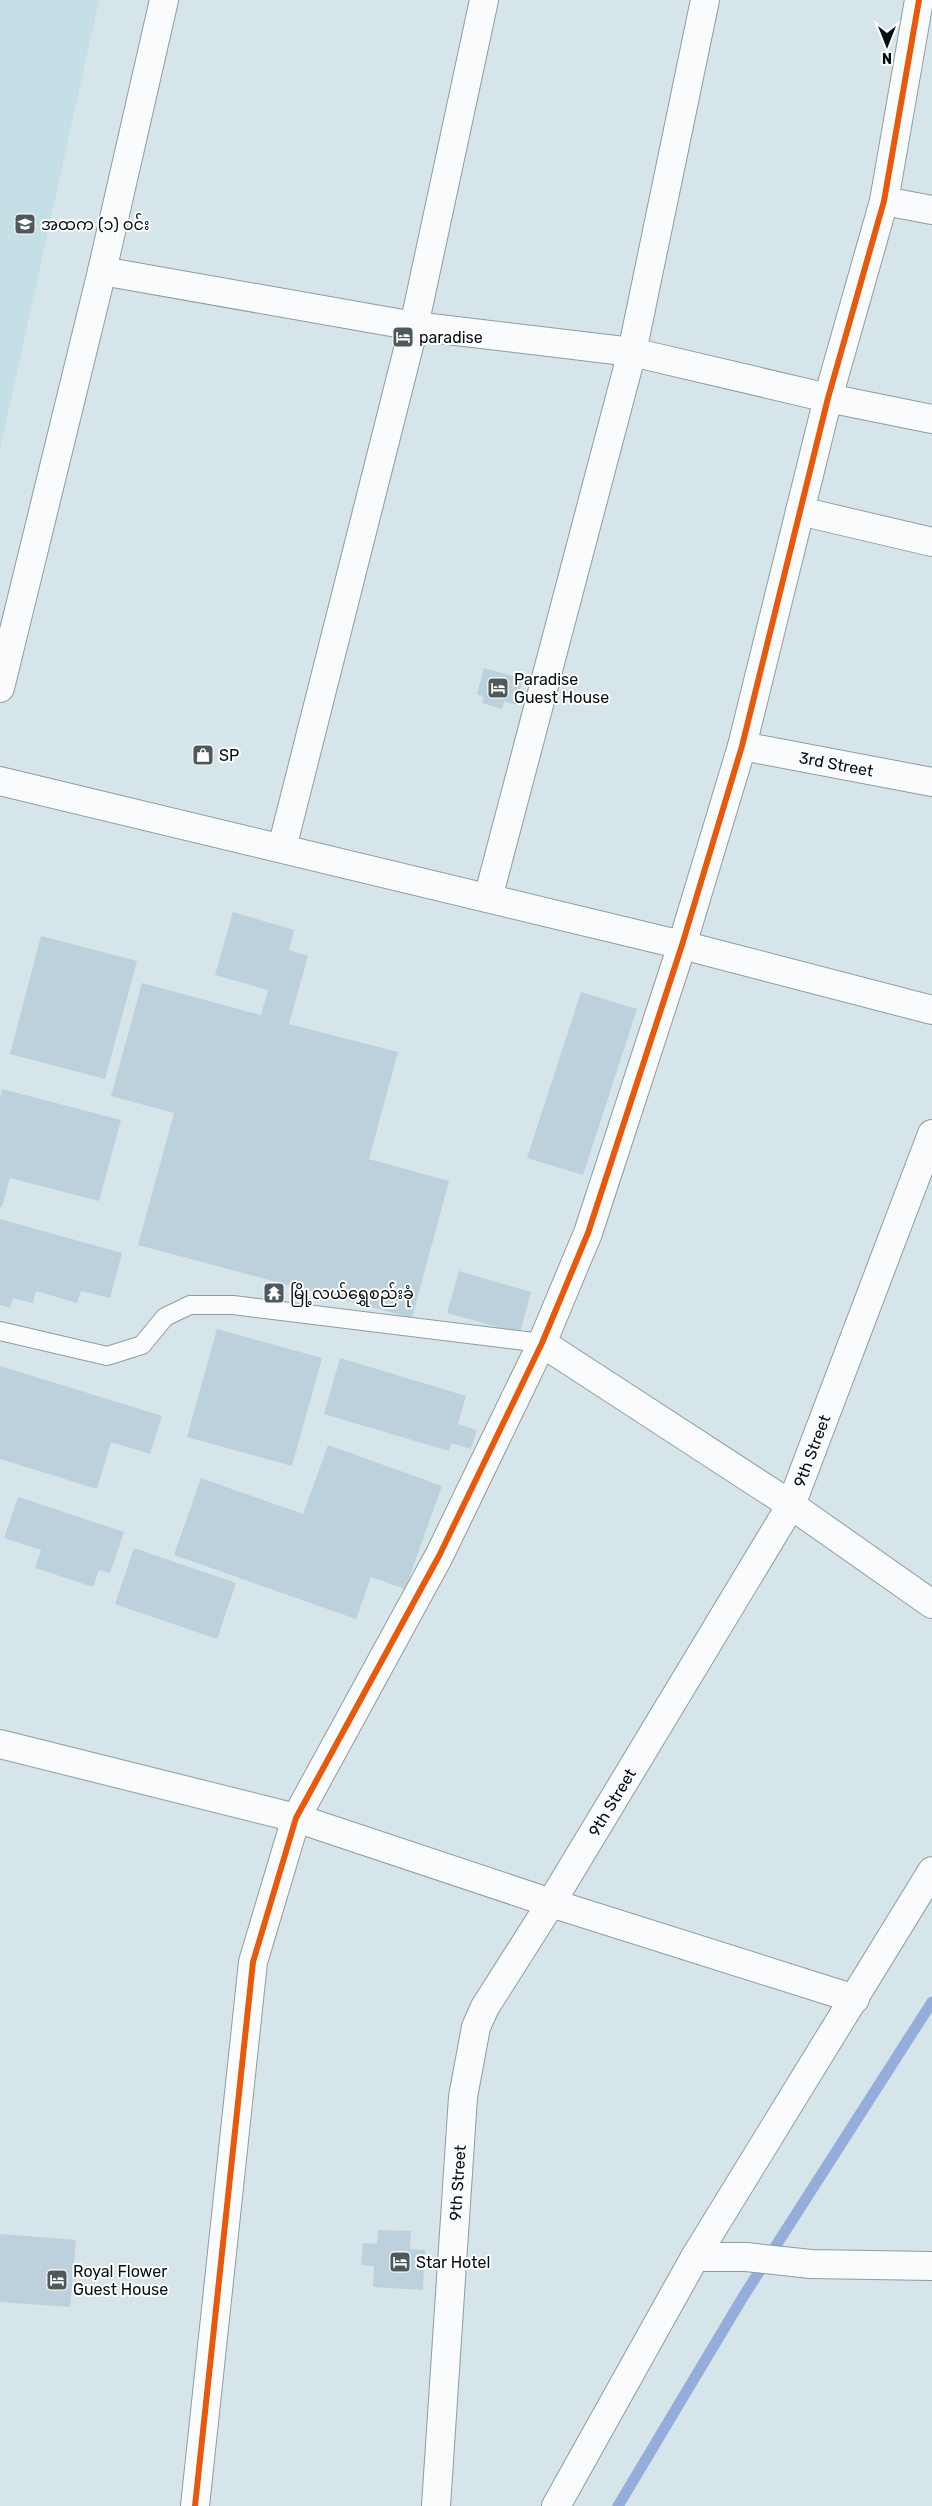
<svg xmlns="http://www.w3.org/2000/svg" width="932" height="2506" font-family="Rubik,'Noto Sans Myanmar',sans-serif">
  <rect width="100%" height="100%" fill="#d6e5e9"/>
  <!-- built -->
  <polygon fill="#c4dfe6" points="0,0 99,0 0,449"/>
  <g fill="none" stroke-linecap="round" stroke-linejoin="round">
    <!-- stream -->
    <polyline stroke="#94adda" stroke-width="11" points="618,2506 743,2297 932,2002"/>
  </g>
  <!-- building -->
  <g fill="#bdd1dc">
    <polygon points="484,668 523,679 516,705 504,701 502,709 482,703 484,697 477,694"/>
    <polygon points="233,912 294,930 289,950 308,956 289,1024 398,1052 369,1159 449,1181 412,1318 138,1245 174,1113 111,1096 142,983 261,1015 268,990 215,975"/>
    <polygon points="41,936 137,961 105,1079 10,1054"/>
    <polygon points="581,992 637,1009 583,1175 527,1158"/>
    <polygon points="2,1089 121,1120 99,1201 10,1178 2,1207 0,1207 0,1099"/>
    <polygon points="0,1219 122,1253 110,1298 81,1291 77,1303 36,1291 33,1303 13,1298 10,1308 0,1305"/>
    <polygon points="459,1271 531,1292 520,1333 447,1313"/>
    <polygon points="217,1329 322,1358 292,1466 187,1437"/>
    <polygon points="340,1358 466,1396 458,1424 477,1430 471,1449 451,1443 449,1451 324,1414"/>
    <polygon points="0,1366 162,1416 150,1454 111,1442 97,1489 0,1459"/>
    <polygon points="328,1445 442,1486 405,1589 371,1577 356,1619 174,1555 201,1478 303,1514"/>
    <polygon points="18,1497 124,1532 110,1573 99,1570 93,1587 35,1568 41,1550 4,1538"/>
    <polygon points="134,1548 236,1583 217,1639 115,1604"/>
    <polygon points="378,2230 411,2231 410,2249 425,2250 423,2290 373,2287 374,2266 361,2265 363,2243 377,2244"/>
    <polygon points="0,2234 76,2240 70,2307 0,2302"/>
  </g>
  <g fill="none" stroke-linecap="round" stroke-linejoin="round">
    <!-- lane casing -->
    <g stroke="#909c9e" stroke-width="20">
      <polyline id="lane" points="0,1331 107,1356 142,1345 165,1317 190,1305 233,1305 542,1343"/>
    </g>
    <!-- street casing -->
    <g stroke="#909c9e" stroke-width="30">
      <g id="street">
        <polyline points="884,201 932,210"/>
        <polyline points="102,271 414,326 632,352 828,398 932,419"/>
        <polyline points="800,511 932,542"/>
        <path id="s1" d="M742,746L932,782"/>
        <polyline points="0,781 682,945 932,1010"/>
        <polyline points="282,848 414,326 484,0"/>
        <polyline points="488,898 632,352 705,0"/>
        <polyline points="542,1343 791,1505 932,1604"/>
        <polyline points="0,1744 296,1818 551,1903 855,1999"/>
        <polyline points="695,2257 746,2257 811,2264 932,2266"/>
        <polyline points="195,2506 253,1962 296,1818 439,1556 542,1343 588,1233 682,945 742,746 828,398 884,201 919,0"/>
        <path id="s2" d="M436,2506L463,2097L476,2027L485,2007L551,1903L791,1505L932,1134"/>
        <polyline points="556,2506 695,2257 932,1871"/>
      </g>
    </g>
    <!-- secondary casing -->
    <g stroke="#909c9e" stroke-width="30">
      <polyline id="secondary" points="0,688 102,271 164,0"/>
    </g>
    <!-- lane -->
    <use href="#lane" stroke="#f9fbfc" stroke-width="18"/>
    <!-- street -->
    <use href="#street" stroke="#f9fbfc" stroke-width="28"/>
    <!-- secondary -->
    <use href="#secondary" stroke="#f9fbfc" stroke-width="28"/>
    <!-- cycleway casing -->
    <g stroke="#fff" stroke-width="9">
      <polyline id="cycleway" points="195,2506 253,1962 296,1818 439,1556 542,1343 588,1233 682,945 742,746 828,398 884,201 919,0"/>
    </g>
    <!-- cycleway -->
    <use href="#cycleway" stroke="#e8590c" stroke-width="6"/>
  </g>
  <!-- icons -->
  <defs>
    <g id="school-square" transform="scale(1.125)"><rect x="-9" y="-9" width="18" height="18" rx="4" fill="#4e595c" stroke="#fff"/><path d="M0-5L7-2L0 1L-7-2ZM-4 1L0 2.5L4 1V4Q0 6-4 4Z" fill="#fff"/></g>
    <g id="hotel-square" transform="scale(1.125)"><rect x="-9" y="-9" width="18" height="18" rx="4" fill="#4e595c" stroke="#fff"/><path d="M-6-4.5h1.5V1H6V5H4.5V3h-9V5H-6ZM-4 0a1.8 1.8 0 1 1 3.6 0ZM.5 0V-2.5h3Q6-2.5 6 0Z" fill="#fff"/></g>
    <g id="shop-square" transform="scale(1.125)"><rect x="-9" y="-9" width="18" height="18" rx="4" fill="#4e595c" stroke="#fff"/><path d="M-5-2.5h2.3a2.7 3.5 0 0 1 5.4 0H5L5.5 6h-11ZM-1.5-2.5h3a1.5 2.3 0 0 0-3 0Z" fill="#fff"/></g>
    <g id="temple-square" transform="scale(1.125)"><rect x="-9" y="-9" width="18" height="18" rx="4" fill="#4e595c" stroke="#fff"/><path d="M0-6L5-2H3V0L6.5 2.5H4V6H1.5V3h-3V6H-4V2.5H-6.5L-3 0V-2H-5Z" fill="#fff"/></g>
  </defs>
  <g fill-rule="evenodd">
    <use href="#school-square" x="25" y="224"/>
    <use href="#hotel-square" x="403" y="337"/>
    <use href="#hotel-square" x="498" y="688"/>
    <use href="#shop-square" x="203" y="755"/>
    <use href="#temple-square" x="274" y="1293"/>
    <use href="#hotel-square" x="400" y="2262"/>
    <use href="#hotel-square" x="57" y="2280"/>
  </g>
  <g text-anchor="middle" dominant-baseline="central" stroke-width="4" stroke-linejoin="round" paint-order="stroke">
    <!-- poi labels -->
    <g font-size="16" fill="#050e10" stroke="#fff" text-anchor="start">
      <text x="41" y="224">အထက (၁) ဝင်း</text>
      <text x="419" y="337">paradise</text>
      <text x="514" y="679">Paradise<tspan x="514" dy="18">Guest House</tspan></text>
      <text x="219" y="755">SP</text>
      <text x="290" y="1293">မြို့လယ်ရွှေစည်းခုံ</text>
      <text x="416" y="2262">Star Hotel</text>
      <text x="73" y="2271">Royal Flower<tspan x="73" dy="18">Guest House</tspan></text>
    </g>
    <!-- street labels -->
    <g font-size="16" fill="#050e10" stroke="#fff">
      <text stroke="none"><textPath href="#s1" startOffset="96">3rd Street</textPath></text>
      <text stroke="none"><textPath href="#s2" startOffset="1149">9th Street</textPath></text>
      <text stroke="none"><textPath href="#s2" startOffset="744">9th Street</textPath></text>
      <text stroke="none"><textPath href="#s2" startOffset="324">9th Street</textPath></text>
    </g>
  </g>
  <!-- north arrow -->
  <g transform="translate(887 45) rotate(180)" stroke="#ffffff" stroke-width="4" paint-order="stroke">
  <path d="M0-4L9 19L0 12L-9 19Z" fill="#050e10"/>
  <text y="-8" font-size="14" font-weight="bold" text-anchor="middle" fill="#050e10">N</text>
  </g>
</svg>
